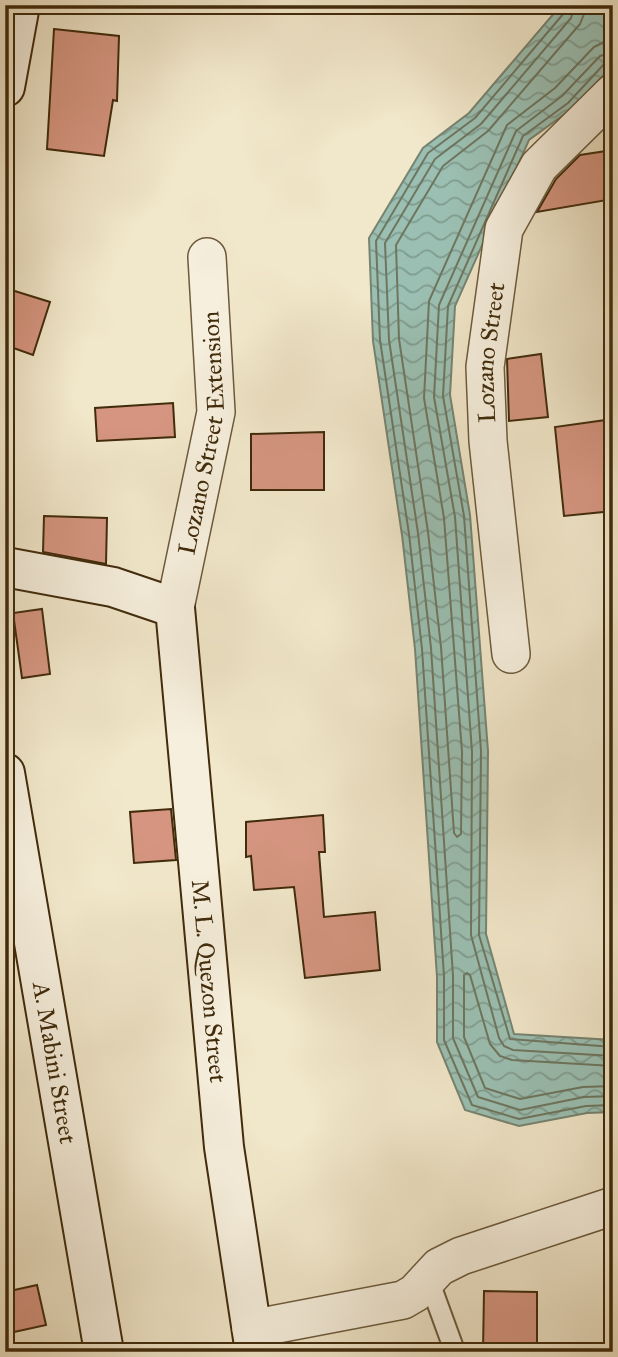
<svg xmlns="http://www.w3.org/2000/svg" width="618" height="1357" font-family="'IM FELL Great Primer',serif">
  <defs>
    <pattern id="water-waves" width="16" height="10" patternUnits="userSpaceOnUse" patternTransform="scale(1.75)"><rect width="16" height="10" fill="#9bc0b3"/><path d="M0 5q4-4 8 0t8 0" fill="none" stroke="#809c90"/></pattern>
  </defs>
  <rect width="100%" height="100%" fill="#f1e7ca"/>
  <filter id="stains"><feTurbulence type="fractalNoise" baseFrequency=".00286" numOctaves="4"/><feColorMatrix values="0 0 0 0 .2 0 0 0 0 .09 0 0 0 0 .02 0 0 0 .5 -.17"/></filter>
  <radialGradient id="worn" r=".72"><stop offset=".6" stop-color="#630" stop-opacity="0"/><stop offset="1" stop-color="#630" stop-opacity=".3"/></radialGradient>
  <!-- water -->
  <polygon fill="url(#water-waves)" stroke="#778470" stroke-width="2" points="561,5 613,5 613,65 573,108 529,140 455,306 450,395 470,515 488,751 486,934 514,1034 613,1040 613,1112 587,1113 519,1126 465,1110 437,1042 437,977 415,649 402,535 373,341 369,238 423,148 469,113"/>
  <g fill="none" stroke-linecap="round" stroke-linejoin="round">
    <!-- shore -->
    <g stroke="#6e765f" stroke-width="2">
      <polyline points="566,5 564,13 475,118 428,153 376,241 380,340 409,534 422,649 444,976 444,1040 472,1105 519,1119 586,1106 613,1105"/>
      <polyline points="575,5 571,18 481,124 435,159 385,243 389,340 418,533 431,648 453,976 453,1038 478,1097 520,1110 584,1097 613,1096"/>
      <polyline points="585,5 584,14 580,24 488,131 443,166 396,245 399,339 428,532 441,647 454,833 457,837 461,834 462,752 444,518 424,398 429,301 507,125 555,88 594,47 604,42 613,41"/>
      <polyline points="613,52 600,56 562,96 516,131 439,305 434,397 455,517 472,752 471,935 499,1038 504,1046 513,1050 613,1056"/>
      <polyline points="613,61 606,62 568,103 523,136 448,306 443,396 464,516 481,751 479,935 510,1039 613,1047"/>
      <polyline points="613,1066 512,1060 500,1056 490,1044 470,975 467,973 464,975 464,1037 485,1088 520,1099 583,1087 613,1086"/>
    </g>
  </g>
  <!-- building -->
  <g fill="#d59580" stroke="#402b0b" stroke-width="2">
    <polygon points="54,29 119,36 117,101 113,100 104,156 47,149"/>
    <polygon points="613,150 613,199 537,212 556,179 580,155"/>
    <polygon points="5,288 50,302 33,355 5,345"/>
    <polygon points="541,354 548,417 509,421 507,359"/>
    <polygon points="173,403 175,437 97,441 95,408"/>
    <polygon points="613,419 613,511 564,516 555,427"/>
    <polygon points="324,432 324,490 251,490 251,434"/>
    <polygon points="44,516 107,518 106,564 43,552"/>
    <polygon points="42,609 50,674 22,678 13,613"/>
    <polygon points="171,809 176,860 134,863 130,812"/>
    <polygon points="323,815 325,852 319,852 324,917 375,912 380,970 305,978 294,887 254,890 251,856 246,857 246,822"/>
    <polygon points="37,1285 46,1325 5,1334 5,1292"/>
    <polygon points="484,1291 537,1292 537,1352 483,1352"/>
  </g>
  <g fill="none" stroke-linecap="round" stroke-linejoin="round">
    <!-- lane casing -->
    <g stroke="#6c5a3b" stroke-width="23">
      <polyline id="lane" points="428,1278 455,1352"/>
    </g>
    <!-- street casing -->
    <g stroke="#6c5a3b" stroke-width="40">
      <g id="street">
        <path id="s1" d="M175,608L216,412L207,257"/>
        <path id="s2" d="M511,654L488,441L485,367L504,229L539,166L613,93"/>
        <polyline points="251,1329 403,1300 415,1293 439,1267 461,1256 613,1206"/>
      </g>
    </g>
    <!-- secondary casing -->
    <g stroke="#402b0b" stroke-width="42">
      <g id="secondary">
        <polyline points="5,87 20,5"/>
        <path id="s3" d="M5,567L113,587L175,608L224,1147L255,1352"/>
        <path id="s4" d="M5,773L104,1352"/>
      </g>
    </g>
    <!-- lane -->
    <use href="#lane" stroke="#f6efdd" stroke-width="19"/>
    <!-- street -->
    <use href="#street" stroke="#f6efdd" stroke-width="37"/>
    <!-- secondary -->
    <use href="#secondary" stroke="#f6efdd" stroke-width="38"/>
  </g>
  <g text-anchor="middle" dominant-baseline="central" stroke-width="6" stroke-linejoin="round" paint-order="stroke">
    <!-- street labels -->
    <g font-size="24" fill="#402b0b" stroke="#f6efdd">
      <text stroke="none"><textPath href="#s2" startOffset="303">Lozano Street</textPath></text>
      <text stroke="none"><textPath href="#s1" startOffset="178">Lozano Street Extension</textPath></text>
      <text stroke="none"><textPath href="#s3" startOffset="550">M. L. Quezon Street</textPath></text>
      <text stroke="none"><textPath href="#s4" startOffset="294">A. Mabini Street</textPath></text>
    </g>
  </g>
  <!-- margin -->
  <rect width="618" height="1357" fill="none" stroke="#f1e7ca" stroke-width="28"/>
  <rect x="7" y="7" width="604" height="1343" fill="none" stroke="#402b0b" stroke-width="3.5"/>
  <rect x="14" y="14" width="590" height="1329" fill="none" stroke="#402b0b" stroke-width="2"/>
  <rect width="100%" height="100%" filter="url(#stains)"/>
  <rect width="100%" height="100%" fill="url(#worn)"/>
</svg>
